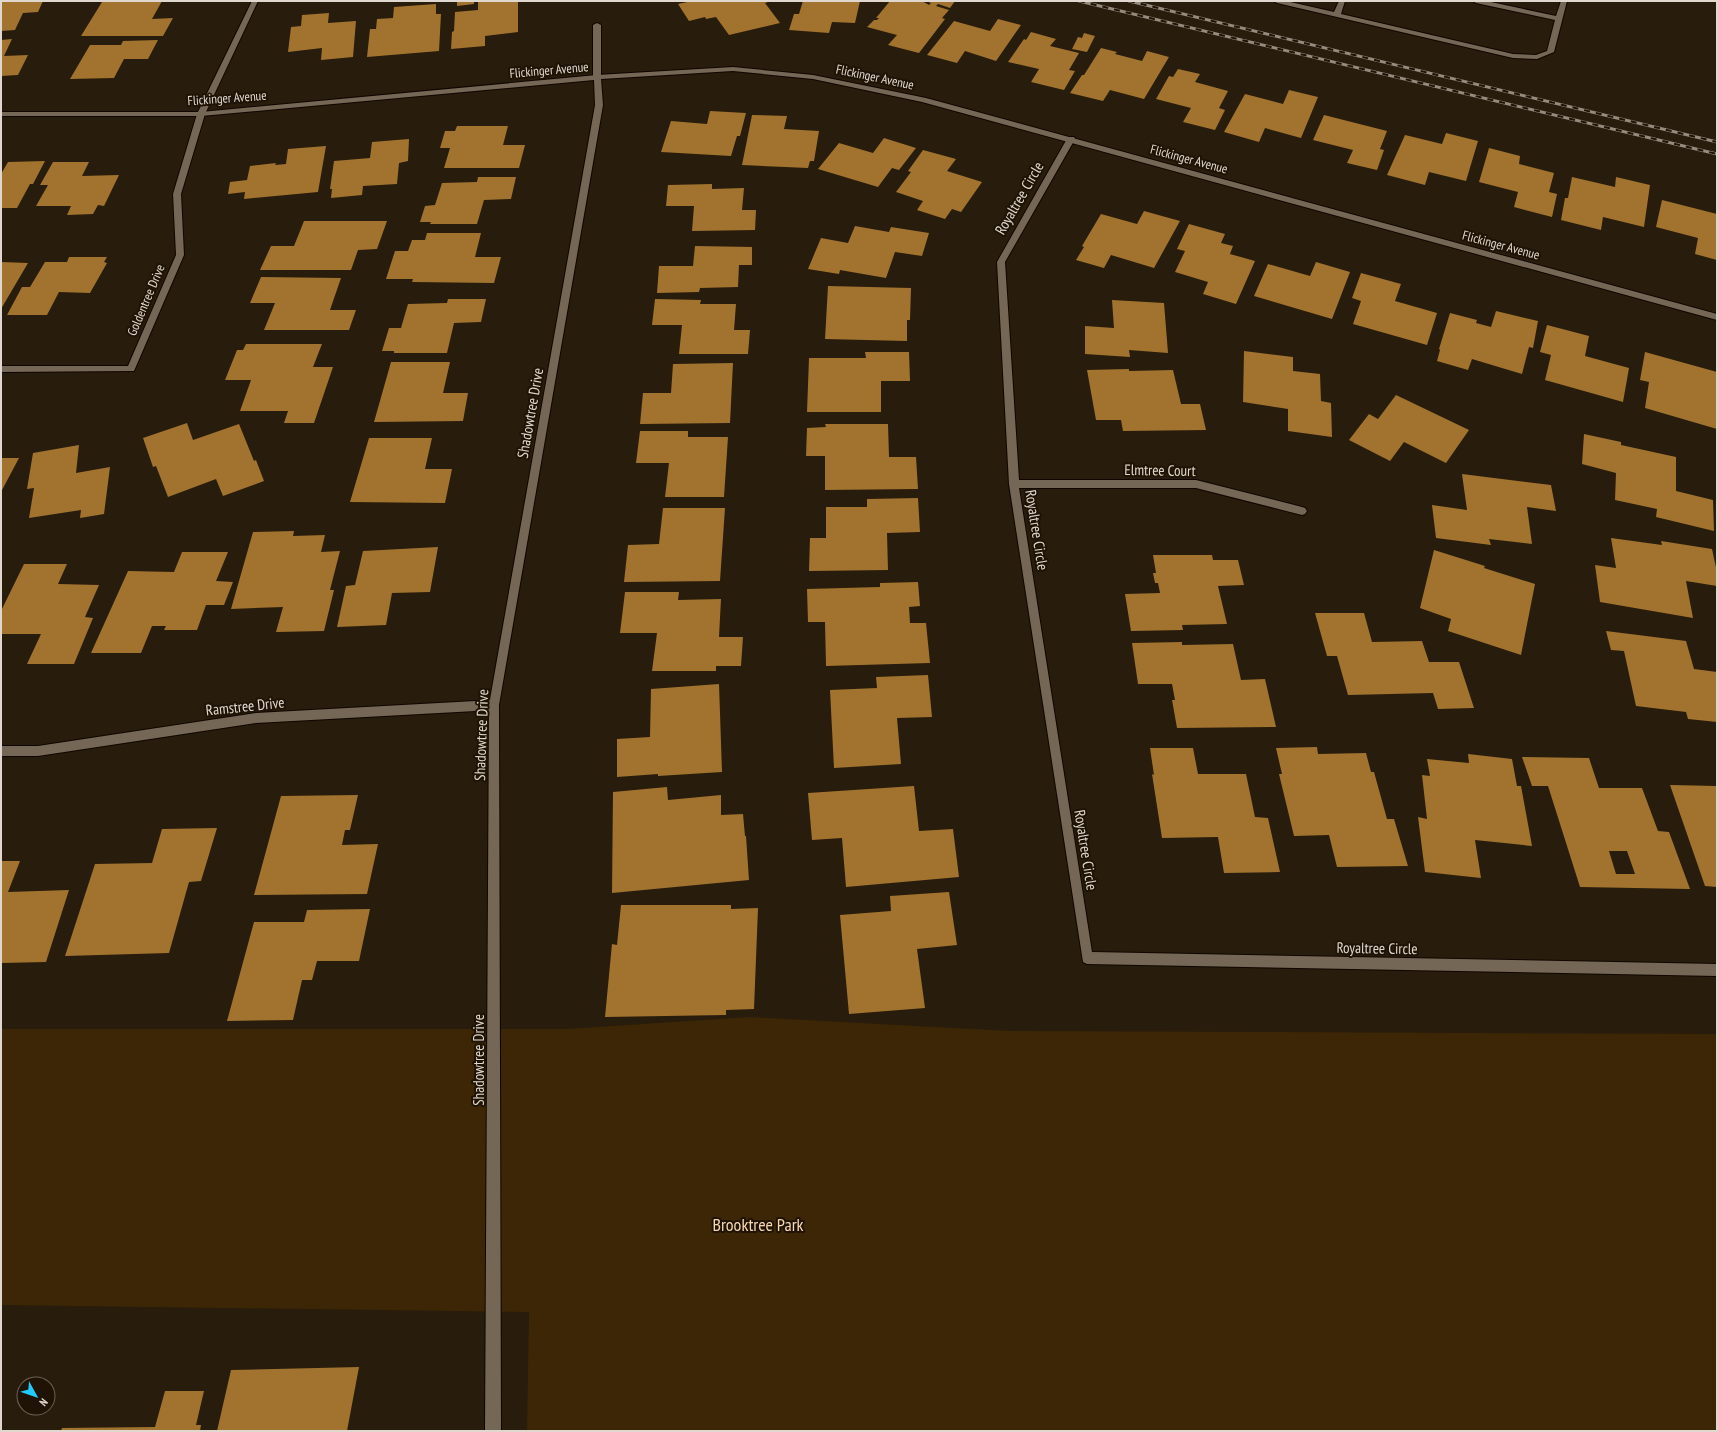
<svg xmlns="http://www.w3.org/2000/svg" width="1718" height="1432" font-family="'PT Sans Narrow',sans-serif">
  <rect width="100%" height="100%" fill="#281c0c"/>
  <!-- green -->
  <polygon fill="#3c2605" points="749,1017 1010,1031 1717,1034 1717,1431 527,1431 529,1312 1,1305 1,1029 567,1029"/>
  <!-- building -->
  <g fill="#a2732f" fill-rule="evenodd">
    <polygon points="1,1 43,1 38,12 23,13 15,30 1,31"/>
    <polygon points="115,1 162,1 152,19 173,18 163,36 81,36 102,2"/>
    <polygon points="457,1 474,1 474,4 457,6"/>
    <polygon points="478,1 518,1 518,32 485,36 485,46 451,49 452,32 454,31 455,12 478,10"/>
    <polygon points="692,1 771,1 765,3 780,23 729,35 716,17 706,19 705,17 689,21 678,4"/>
    <polygon points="803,1 860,1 855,23 832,22 829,33 789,30 794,14 799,14"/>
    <polygon points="890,1 922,1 929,5 931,3 926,1 955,1 950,8 938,4 936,6 949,10 942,18 945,19 919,53 888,45 897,35 867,27 874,20 877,20 879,18 876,18"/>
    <polygon points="436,4 436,14 441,14 439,51 367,57 370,29 376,29 377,19 393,18 394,7"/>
    <polygon points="329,13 328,23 356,21 353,57 321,60 322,48 288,52 291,27 301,26 302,15"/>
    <polygon points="998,19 1021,25 996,61 965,51 957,63 927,55 954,21 990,31"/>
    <polygon points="1031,32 1056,39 1050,46 1079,53 1069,70 1075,71 1064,90 1031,82 1039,69 1008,62 1024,39 1026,40"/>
    <polygon points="1084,33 1095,36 1087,52 1072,49 1078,37 1082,38"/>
    <polygon points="12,39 4,56 28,55 18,75 1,76 1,40"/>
    <polygon points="158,40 148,59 124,59 114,78 70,79 90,45 121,45 123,41"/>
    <polygon points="1101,48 1117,52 1115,54 1142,61 1147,51 1169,57 1144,99 1110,90 1103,101 1070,93 1082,75 1084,75"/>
    <polygon points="1178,69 1200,74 1195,82 1228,91 1219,108 1225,110 1215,130 1183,122 1191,108 1156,99 1169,76 1173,77"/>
    <polygon points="1289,90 1318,97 1301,138 1265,128 1259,142 1224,132 1245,94 1283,104"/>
    <polygon points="710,111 746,113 740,136 737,136 731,156 661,152 671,121 707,124"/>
    <polygon points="752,115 787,116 784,129 819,131 814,161 810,161 808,168 742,165"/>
    <polygon points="1324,115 1387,131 1380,149 1384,150 1377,170 1347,163 1353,150 1313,140"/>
    <polygon points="457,126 508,126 503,145 525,145 519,168 444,168 450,148 440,148 445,131 455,131"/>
    <polygon points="1446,133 1478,141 1466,181 1429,172 1425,185 1387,175 1405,135 1442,144"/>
    <polygon points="884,138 916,148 899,170 892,168 878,187 818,169 839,143 873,153"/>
    <polygon points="409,139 408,161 399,163 397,184 363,186 362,195 331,198 332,189 330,189 334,161 370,158 372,142"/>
    <polygon points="326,146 318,192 244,199 245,192 228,194 230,182 247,180 250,166 276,163 275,165 286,164 288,149"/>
    <polygon points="1489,148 1520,156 1519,164 1554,173 1549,192 1557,194 1552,217 1514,207 1518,192 1479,182"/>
    <polygon points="923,150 956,159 947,171 982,182 961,212 952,209 945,219 917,210 923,201 896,192 911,172 908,171"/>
    <polygon points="45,161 33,184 30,184 17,208 1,208 1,174 8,162"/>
    <polygon points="53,162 89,162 82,176 119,175 104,206 98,205 93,214 67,215 71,206 36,206 48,185 40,185"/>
    <polygon points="478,177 516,177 511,199 484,200 477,224 430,224 431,222 420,222 425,206 435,205 442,183 477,182"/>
    <polygon points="1572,177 1615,187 1616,177 1650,185 1644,227 1603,217 1601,230 1561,220 1565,198 1568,198"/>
    <polygon points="712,184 712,189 744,188 742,210 756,210 755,230 692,231 694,206 666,206 668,185"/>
    <polygon points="1662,200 1717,214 1717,260 1695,254 1698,238 1656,227"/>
    <polygon points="1144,211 1180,221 1154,268 1111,255 1104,268 1076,260 1084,247 1082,246 1101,214 1137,224"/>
    <polygon points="304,221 387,221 377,249 358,250 351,270 260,270 271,246 294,246"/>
    <polygon points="1189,224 1225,234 1221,243 1233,246 1230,254 1255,261 1236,304 1203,294 1208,282 1175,272 1185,251 1177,249"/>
    <polygon points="855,226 889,232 891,227 929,233 922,256 895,252 886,278 840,270 839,274 808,269 821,238 848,243"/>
    <polygon points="427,233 481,233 475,257 501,257 494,283 412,282 413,279 386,279 395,251 408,251 412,240 425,240"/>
    <polygon points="695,246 752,247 752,265 739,265 738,287 700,288 699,292 657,293 659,266 693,266"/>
    <polygon points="69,257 107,257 104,262 107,263 90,293 59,292 47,315 7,315 22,287 30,287 45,262 67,262"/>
    <polygon points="1,262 28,263 1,309"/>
    <polygon points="1316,262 1350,272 1332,319 1254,296 1268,264 1310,276"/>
    <polygon points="1361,273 1401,284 1395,301 1437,313 1427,345 1353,324 1361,301 1352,298"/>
    <polygon points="261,277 341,278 330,310 356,310 349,330 264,330 275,303 250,303"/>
    <polygon points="828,286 911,288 910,320 907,320 907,341 825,339"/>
    <polygon points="448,299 486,299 481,322 454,323 447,353 394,353 394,351 382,351 389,328 401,328 408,304 447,303"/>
    <polygon points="655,299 701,300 700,304 736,304 734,330 750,330 748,354 679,354 682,325 652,325"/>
    <polygon points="1112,300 1164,303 1168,353 1129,350 1130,357 1085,354 1085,326 1114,328"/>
    <polygon points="1496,311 1538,321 1533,348 1529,347 1522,374 1472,359 1468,370 1437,361 1440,350 1439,349 1450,313 1477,320 1476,323 1491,327"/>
    <polygon points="1547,325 1589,336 1585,356 1629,368 1623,402 1545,380 1551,355 1540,352"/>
    <polygon points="246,344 322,344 313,367 333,367 314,423 284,423 288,411 240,411 251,380 225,380 237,350 243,350"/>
    <polygon points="1244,351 1293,357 1293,371 1320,374 1321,401 1331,403 1332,437 1288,431 1288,409 1243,402"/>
    <polygon points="865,352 909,352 910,381 881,381 881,412 807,412 809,358 866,358"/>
    <polygon points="1645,352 1717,372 1717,429 1645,408 1649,382 1640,380"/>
    <polygon points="391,362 450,362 443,393 468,393 463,421 374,422"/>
    <polygon points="733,363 730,423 640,424 643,393 671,393 673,364"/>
    <polygon points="1129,369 1129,371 1173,370 1181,404 1200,404 1206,430 1123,431 1121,420 1096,420 1087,370"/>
    <polygon points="1396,395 1469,430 1446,463 1404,442 1390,461 1349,440 1369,414 1378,419"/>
    <polygon points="187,423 193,440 239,424 254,461 256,460 264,481 223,496 216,479 168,497 156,466 153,467 143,438"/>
    <polygon points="825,424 888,424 889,457 916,457 918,489 825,490 825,456 806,456 807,428 826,427"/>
    <polygon points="640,431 688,431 688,437 728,437 724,497 665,497 669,463 636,463"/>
    <polygon points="1584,434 1621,442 1621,445 1676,457 1676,491 1713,500 1714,531 1656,517 1657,509 1615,500 1616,473 1582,464"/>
    <polygon points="369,438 432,438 425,469 452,469 445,503 350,502"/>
    <polygon points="79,445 76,473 110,467 104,514 80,518 81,510 29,518 34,488 27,489 33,453"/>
    <polygon points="1,458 19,458 1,492"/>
    <polygon points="1462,474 1551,485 1556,511 1527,507 1532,544 1489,539 1491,545 1436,538 1432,505 1467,510"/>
    <polygon points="918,498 920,532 887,533 888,570 809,571 810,538 826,538 826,507 867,507 867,499"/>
    <polygon points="663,508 725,508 720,581 624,582 628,545 659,544"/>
    <polygon points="294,531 293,536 325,535 321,552 340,551 330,590 334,590 324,631 276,632 283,607 231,609 253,532"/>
    <polygon points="1611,538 1662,545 1661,541 1712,549 1717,572 1717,586 1686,581 1693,618 1600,602 1595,565 1616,568"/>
    <polygon points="438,547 430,592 392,593 386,625 337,627 346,586 355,585 363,551"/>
    <polygon points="1434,550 1485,566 1484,568 1535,584 1521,655 1448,631 1451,619 1420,608"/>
    <polygon points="182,552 228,552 216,581 233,582 224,605 206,605 197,630 164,630 166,626 152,626 141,653 91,653 128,571 174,572"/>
    <polygon points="1153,555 1212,555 1213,560 1238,560 1244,585 1218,586 1227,624 1182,625 1183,630 1131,631 1125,594 1160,593 1158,583 1155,583 1153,573 1156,573"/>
    <polygon points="24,564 67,564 58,584 99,585 85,617 93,618 74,664 27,664 41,634 1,634 1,611"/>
    <polygon points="918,582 920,606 909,607 910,623 926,623 930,663 826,666 825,622 808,622 807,589 880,587 880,583"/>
    <polygon points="625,592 679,592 678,600 721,599 719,637 743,637 741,666 716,666 716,671 652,671 657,633 620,633"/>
    <polygon points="1315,613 1364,613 1372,642 1422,641 1429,662 1459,662 1474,708 1438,709 1433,693 1348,695 1337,656 1327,656"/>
    <polygon points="1606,631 1686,641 1694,669 1717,672 1717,722 1688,719 1686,712 1636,706 1624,651 1611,650"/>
    <polygon points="1182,642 1182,645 1233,644 1241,680 1265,679 1276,727 1177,728 1172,700 1175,700 1172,684 1138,684 1132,643"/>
    <polygon points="928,675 932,717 897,718 901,764 834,768 830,690 877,688 876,677"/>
    <polygon points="719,684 722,772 658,776 658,774 617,777 617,739 650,737 651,689"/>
    <polygon points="1317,747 1318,754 1366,753 1371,772 1374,772 1387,819 1394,819 1408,866 1337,867 1329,835 1294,836 1279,774 1282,774 1276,748"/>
    <polygon points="1150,748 1193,748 1198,774 1246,774 1255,817 1268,818 1280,872 1224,873 1218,837 1162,838 1152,774 1154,775"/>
    <polygon points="1468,754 1512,759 1517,786 1521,786 1532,846 1475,840 1481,878 1425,872 1418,817 1427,819 1422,775 1430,776 1427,759 1469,763"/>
    <path d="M1522,757L1589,758L1599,788H1642L1658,831L1669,832L1690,889L1580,887L1548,786H1532ZM1609,851H1627L1635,874H1616Z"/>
    <polygon points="1670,785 1717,786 1717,887 1705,886"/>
    <polygon points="914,786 919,831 953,829 959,877 846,887 842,838 812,840 808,793"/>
    <polygon points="667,787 668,800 721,795 721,815 743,814 745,836 746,836 749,880 612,893 613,792"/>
    <polygon points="358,795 350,830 345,830 342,845 378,844 367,894 254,895 281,796"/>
    <polygon points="217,828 201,881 189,882 169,953 65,956 95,864 152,863 162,829"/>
    <polygon points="1,861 20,861 8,892 69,890 46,962 1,963"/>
    <polygon points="949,892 957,945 917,949 925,1008 849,1014 840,915 891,911 890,896"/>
    <polygon points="621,905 731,905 731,909 758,908 754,1009 726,1010 726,1015 605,1017 612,944 617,945"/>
    <polygon points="370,909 359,961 317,961 312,980 302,980 293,1020 227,1021 254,922 304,922 307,910"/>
    <polygon points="359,1367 347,1431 217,1431 231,1370"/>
    <polygon points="165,1391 204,1391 196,1425 201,1425 200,1431 61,1431 62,1428 155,1427"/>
  </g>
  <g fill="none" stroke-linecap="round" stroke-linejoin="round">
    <!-- service casing -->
    <g stroke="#100600" stroke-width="2">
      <polygon id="service" points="1274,1 1286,1 1334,12 1339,1 1345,1 1341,14 1513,54 1536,55 1547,51 1555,20 1476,3 1473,1 1486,1 1556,16 1561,1 1567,1 1554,52 1537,59 1513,58 1277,3"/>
    </g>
    <!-- minor casing -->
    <g stroke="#100600" stroke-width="2">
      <g id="minor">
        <polygon points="252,1 258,1 205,114 181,194 184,255 134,371 1,372 1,366 128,366 176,255 173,194 197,114"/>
        <polygon points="597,23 601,25 601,77 597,79 593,77 593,25"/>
        <polygon points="1068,137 1074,137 1075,139 1005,262 1019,480 1196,480 1302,507 1305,508 1307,511 1305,514 1302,515 1196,488 1019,488 1092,952 1717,964 1717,976 1087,964 1083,962 1009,484 997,262"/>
        <polygon points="494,700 498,702 499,705 498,708 494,710 256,723 38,756 1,756 1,746 38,746 256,713"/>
      </g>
    </g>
    <!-- tertiary casing -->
    <g stroke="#100600" stroke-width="2">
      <polygon id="tertiary" points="733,67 813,75 926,98 1717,314 1717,320 922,102 813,79 733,71 601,79 603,105 499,705 501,1431 485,1431 489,705 595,105 594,80 201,116 1,116 1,112 201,112 597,75"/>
    </g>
    <!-- service -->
    <use href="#service" fill="#756755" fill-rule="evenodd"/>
    <!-- minor -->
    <use href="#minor" fill="#756755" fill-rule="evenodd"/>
    <!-- tertiary -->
    <use href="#tertiary" fill="#756755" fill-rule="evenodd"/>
    <!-- rail casing -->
    <g stroke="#958b7f" stroke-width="3">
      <g id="rail">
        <polyline points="1079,1 1717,154"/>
        <polyline points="1129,1 1717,142"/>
      </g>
    </g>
    <!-- rail -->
    <use href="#rail" stroke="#1e1304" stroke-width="2" stroke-dasharray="6" stroke-linecap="butt"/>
  </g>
  <g text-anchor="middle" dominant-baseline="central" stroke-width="4" stroke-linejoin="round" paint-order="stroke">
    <!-- far-street labels -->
    <g font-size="13" fill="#e0d8ce" stroke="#1e1304">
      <text transform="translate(549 70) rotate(-5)">Flickinger Avenue</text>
      <text transform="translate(875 77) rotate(12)">Flickinger Avenue</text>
      <text transform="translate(227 98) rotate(-4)">Flickinger Avenue</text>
      <text transform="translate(1189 159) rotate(15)">Flickinger Avenue</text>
      <text transform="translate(1501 245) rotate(15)">Flickinger Avenue</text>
      <text transform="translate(146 300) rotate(-67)">Goldentree Drive</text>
    </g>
    <!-- street labels -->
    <g font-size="15" fill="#e0d8ce" stroke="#1e1304">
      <text transform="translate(1019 198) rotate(-60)">Royaltree Circle</text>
      <text transform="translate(530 413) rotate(-80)">Shadowtree Drive</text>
      <text transform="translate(1160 470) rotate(1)">Elmtree Court</text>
      <text transform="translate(1037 530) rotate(81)">Royaltree Circle</text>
      <text transform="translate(245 706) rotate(-6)">Ramstree Drive</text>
      <text transform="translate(481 735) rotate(-88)">Shadowtree Drive</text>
      <text transform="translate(1086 850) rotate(81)">Royaltree Circle</text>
      <text transform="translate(1377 948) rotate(1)">Royaltree Circle</text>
      <text transform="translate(478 1060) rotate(-90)">Shadowtree Drive</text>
    </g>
    <!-- near-park labels -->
    <g font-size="18" fill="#f8d8b0" stroke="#1e1304">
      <text x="758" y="1224">Brooktree Park</text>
    </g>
  </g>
  <!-- border -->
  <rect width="1718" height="1432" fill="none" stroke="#e0d8ce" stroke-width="4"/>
  <!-- north arrow -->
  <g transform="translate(36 1396) rotate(130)"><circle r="19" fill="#1e1304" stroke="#6c6255"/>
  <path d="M0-3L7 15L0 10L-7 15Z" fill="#23c9fe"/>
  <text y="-6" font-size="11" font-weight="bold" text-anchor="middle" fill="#e0d8ce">N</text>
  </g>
</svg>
